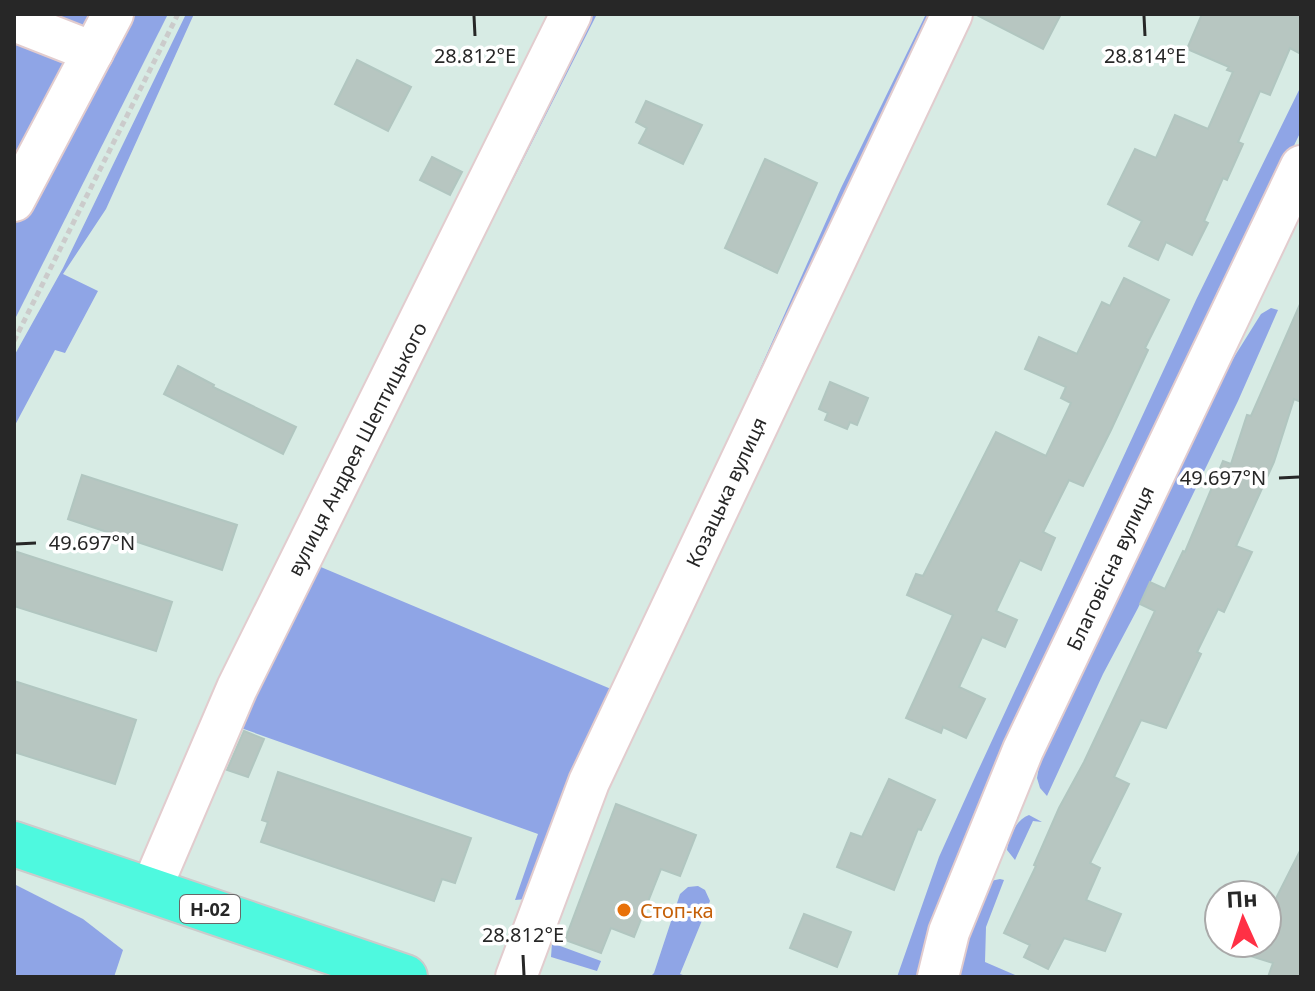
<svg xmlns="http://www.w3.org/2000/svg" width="1315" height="991" font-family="'Noto Sans',sans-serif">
	<rect width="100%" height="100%" fill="#d7ebe4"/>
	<!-- green -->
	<g fill="#8fa5e6">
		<path d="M14,14h154l-154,307z"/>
		<path d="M186,14h8l-88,195 -43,65 35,17 -33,62 -10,-3 -41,77v-71l49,-88z"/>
		<path d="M584,14h13l-85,168 -129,241 -67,142 295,124 72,-148 158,-353 85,-174h12l-412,885 -11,1 23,-66 -297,-106 -4,-20z"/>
		<path d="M1301,86v45l-75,155 -7,2 -7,16 2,9 -293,664h-24l42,-120 37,-82 220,-475z"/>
		<path d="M1271,308l7,2 -40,91 -100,207 -35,66 -56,122 -7,-8 -3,-10 3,-17 18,-34 38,-96 135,-269 30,-48z"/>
		<path d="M1029,815l13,7 -9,-1 -18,39 -8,-10c2,-14 9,-30 22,-35z"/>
		<path d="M1000,879l4,1 -18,47 -1,35 35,15h-64l30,-95z"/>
		<path d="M14,884l69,35 40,31 -9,27h-100z"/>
		<path d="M698,886l7,4 5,11 -30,73 9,3h-39l4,-4 26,-79 8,-7z"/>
		<path d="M552,943l49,18 -4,10 -46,-14z"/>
	</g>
	<!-- building -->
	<g fill="#b7c6c1" stroke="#b1c6c0" stroke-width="2">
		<path d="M975,14h86l-18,35z"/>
		<path d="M1202,14h99v40l-11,-6 -20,47 -10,-4 -22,51 5,2 -16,36 -4,-2 -19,43 4,2 -16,32 -26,-13 -8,18 -29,-14 13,-25 -34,-17 27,-55 21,9 19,-43 33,14 25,-57 -6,-2 2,-3 -42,-18z"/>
		<path d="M357,60l54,27 -23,44 -53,-27z"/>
		<path d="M646,101l56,24 -19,39 -44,-21 8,-15 -11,-6z"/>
		<path d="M432,157l30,15 -12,23 -30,-15z"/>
		<path d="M765,159l52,24 -40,90 -52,-25z"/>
		<path d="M1124,278l45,22 -24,48 3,2 -37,80 -28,56 -14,-6 -26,52 12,6 -14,32 -21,-10 -24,51 21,9 -12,27 -23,-10 -23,50 26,12 -19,39 -23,-11 -2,6 -35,-15 47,-103 -46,-20 9,-21 7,2 73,-144 50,24 25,-53 -10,-5 5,-11 -41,-18 14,-32 38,17 25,-52 8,4z"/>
		<path d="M1301,302v100l-7,-3 -20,63 -38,84 16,6 -28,60 -6,-3 -21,43 4,2 -35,74 -25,-8 -27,57 15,7 -39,79 10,5 -14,32 35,14 -16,37 -41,-13 -16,31 -24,-12 6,-12 -26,-12 32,-67 -2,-1 25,-57 25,-46 71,-151 -15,-7 10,-22 15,7 18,-38 2,1 38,-91 8,3 16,-49 4,1z"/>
		<path d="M178,366l36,19 -1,2 83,40 -13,27 -119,-60z"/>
		<path d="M830,382l38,16 -11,27 -7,-3 -3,7 -22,-9 3,-7 -9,-4z"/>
		<path d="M82,475l155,50 -15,45 -154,-51z"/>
		<path d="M14,551l158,51 -16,49 -142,-45z"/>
		<path d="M14,681l122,39 -21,64 -101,-32z"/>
		<path d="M244,731l20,8 -16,38 -21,-7z"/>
		<path d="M278,772l193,66 -16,45 -13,-4 -8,22 -173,-59 7,-20 -6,-2z"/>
		<path d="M889,779l46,21 -14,30 -3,-1 -24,61 -57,-23 14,-34 11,4z"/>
		<path d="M616,804l80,31 -16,41 -19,-7 -27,68 -23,-9 -10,25 -36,-13z"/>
		<path d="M1301,849v128h-33l5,-14 -26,-8 6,-12h14v-27z"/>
		<path d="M804,914l47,18 -14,35 -47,-19z"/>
	</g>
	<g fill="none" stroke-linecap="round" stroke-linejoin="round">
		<defs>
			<g id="minor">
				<path d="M14,21l79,31"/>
				<path d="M14,201l99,-187"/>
				<path d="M151,889l86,-201 334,-674"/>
				<path d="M516,977l73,-195 363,-768"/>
				<path d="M938,977l11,-45 74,-182 278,-584"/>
			</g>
			<path id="major" d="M14,844l391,133"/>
		</defs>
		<!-- minor casing -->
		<use href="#minor" stroke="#e2ccce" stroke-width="44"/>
		<!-- major casing -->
		<use href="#major" stroke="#cbcbcb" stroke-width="48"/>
		<!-- path -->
		<path stroke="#cbcbcb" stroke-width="5" stroke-dasharray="6 4" stroke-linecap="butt" d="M14,341l164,-327"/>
		<!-- minor -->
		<use href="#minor" stroke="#fff" stroke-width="40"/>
		<!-- major -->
		<use href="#major" stroke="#4ef9df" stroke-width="44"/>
	</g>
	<!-- ticks -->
	<path fill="none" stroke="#272727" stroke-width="3" d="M474,16l1,20M1144,16l1,20M1279,478l20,-1M16,544l20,-1M523,955l1,20"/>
	<!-- markers -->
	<circle fill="#e8710a" stroke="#fff" stroke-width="3" cx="624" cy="910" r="8"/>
	<g text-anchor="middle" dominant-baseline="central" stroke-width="7" stroke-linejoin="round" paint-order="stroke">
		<!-- shield labels -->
		<rect fill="#fff" stroke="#686868" stroke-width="2" x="180" y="895" width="60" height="28" rx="6"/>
		<g font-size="18" font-weight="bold" fill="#272727">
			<text x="210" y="909">Н-02</text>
		</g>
		<!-- street labels -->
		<g font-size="20" fill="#272727" stroke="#fff">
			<text transform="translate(357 449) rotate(-63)">вулиця Андрея Шептицького</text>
			<text transform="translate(726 492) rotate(-65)">Козацька вулиця</text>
			<text transform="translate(1110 568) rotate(-65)">Благовісна вулиця</text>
		</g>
		<!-- food labels -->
		<g font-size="20" fill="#c56008" stroke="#fff" text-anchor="start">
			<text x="640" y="910">Стоп-ка</text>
		</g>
	</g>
	<g font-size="20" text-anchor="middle" fill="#272727" stroke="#fff" stroke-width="7" stroke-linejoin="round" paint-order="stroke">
		<text x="475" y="63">28.812°E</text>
		<text x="1145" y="63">28.814°E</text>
		<text x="1223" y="485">49.697°N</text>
		<text x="92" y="550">49.697°N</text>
		<text x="523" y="942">28.812°E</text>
	</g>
	<!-- border -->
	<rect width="1315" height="991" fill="none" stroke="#272727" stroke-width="32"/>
	<!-- north arrow -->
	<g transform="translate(1243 919) rotate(357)"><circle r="38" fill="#ffffff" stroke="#a9a9a9" stroke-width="2"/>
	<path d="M0-6L14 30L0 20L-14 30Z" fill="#ff3045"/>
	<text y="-12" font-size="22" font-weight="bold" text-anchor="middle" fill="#272727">Пн</text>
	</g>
</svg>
